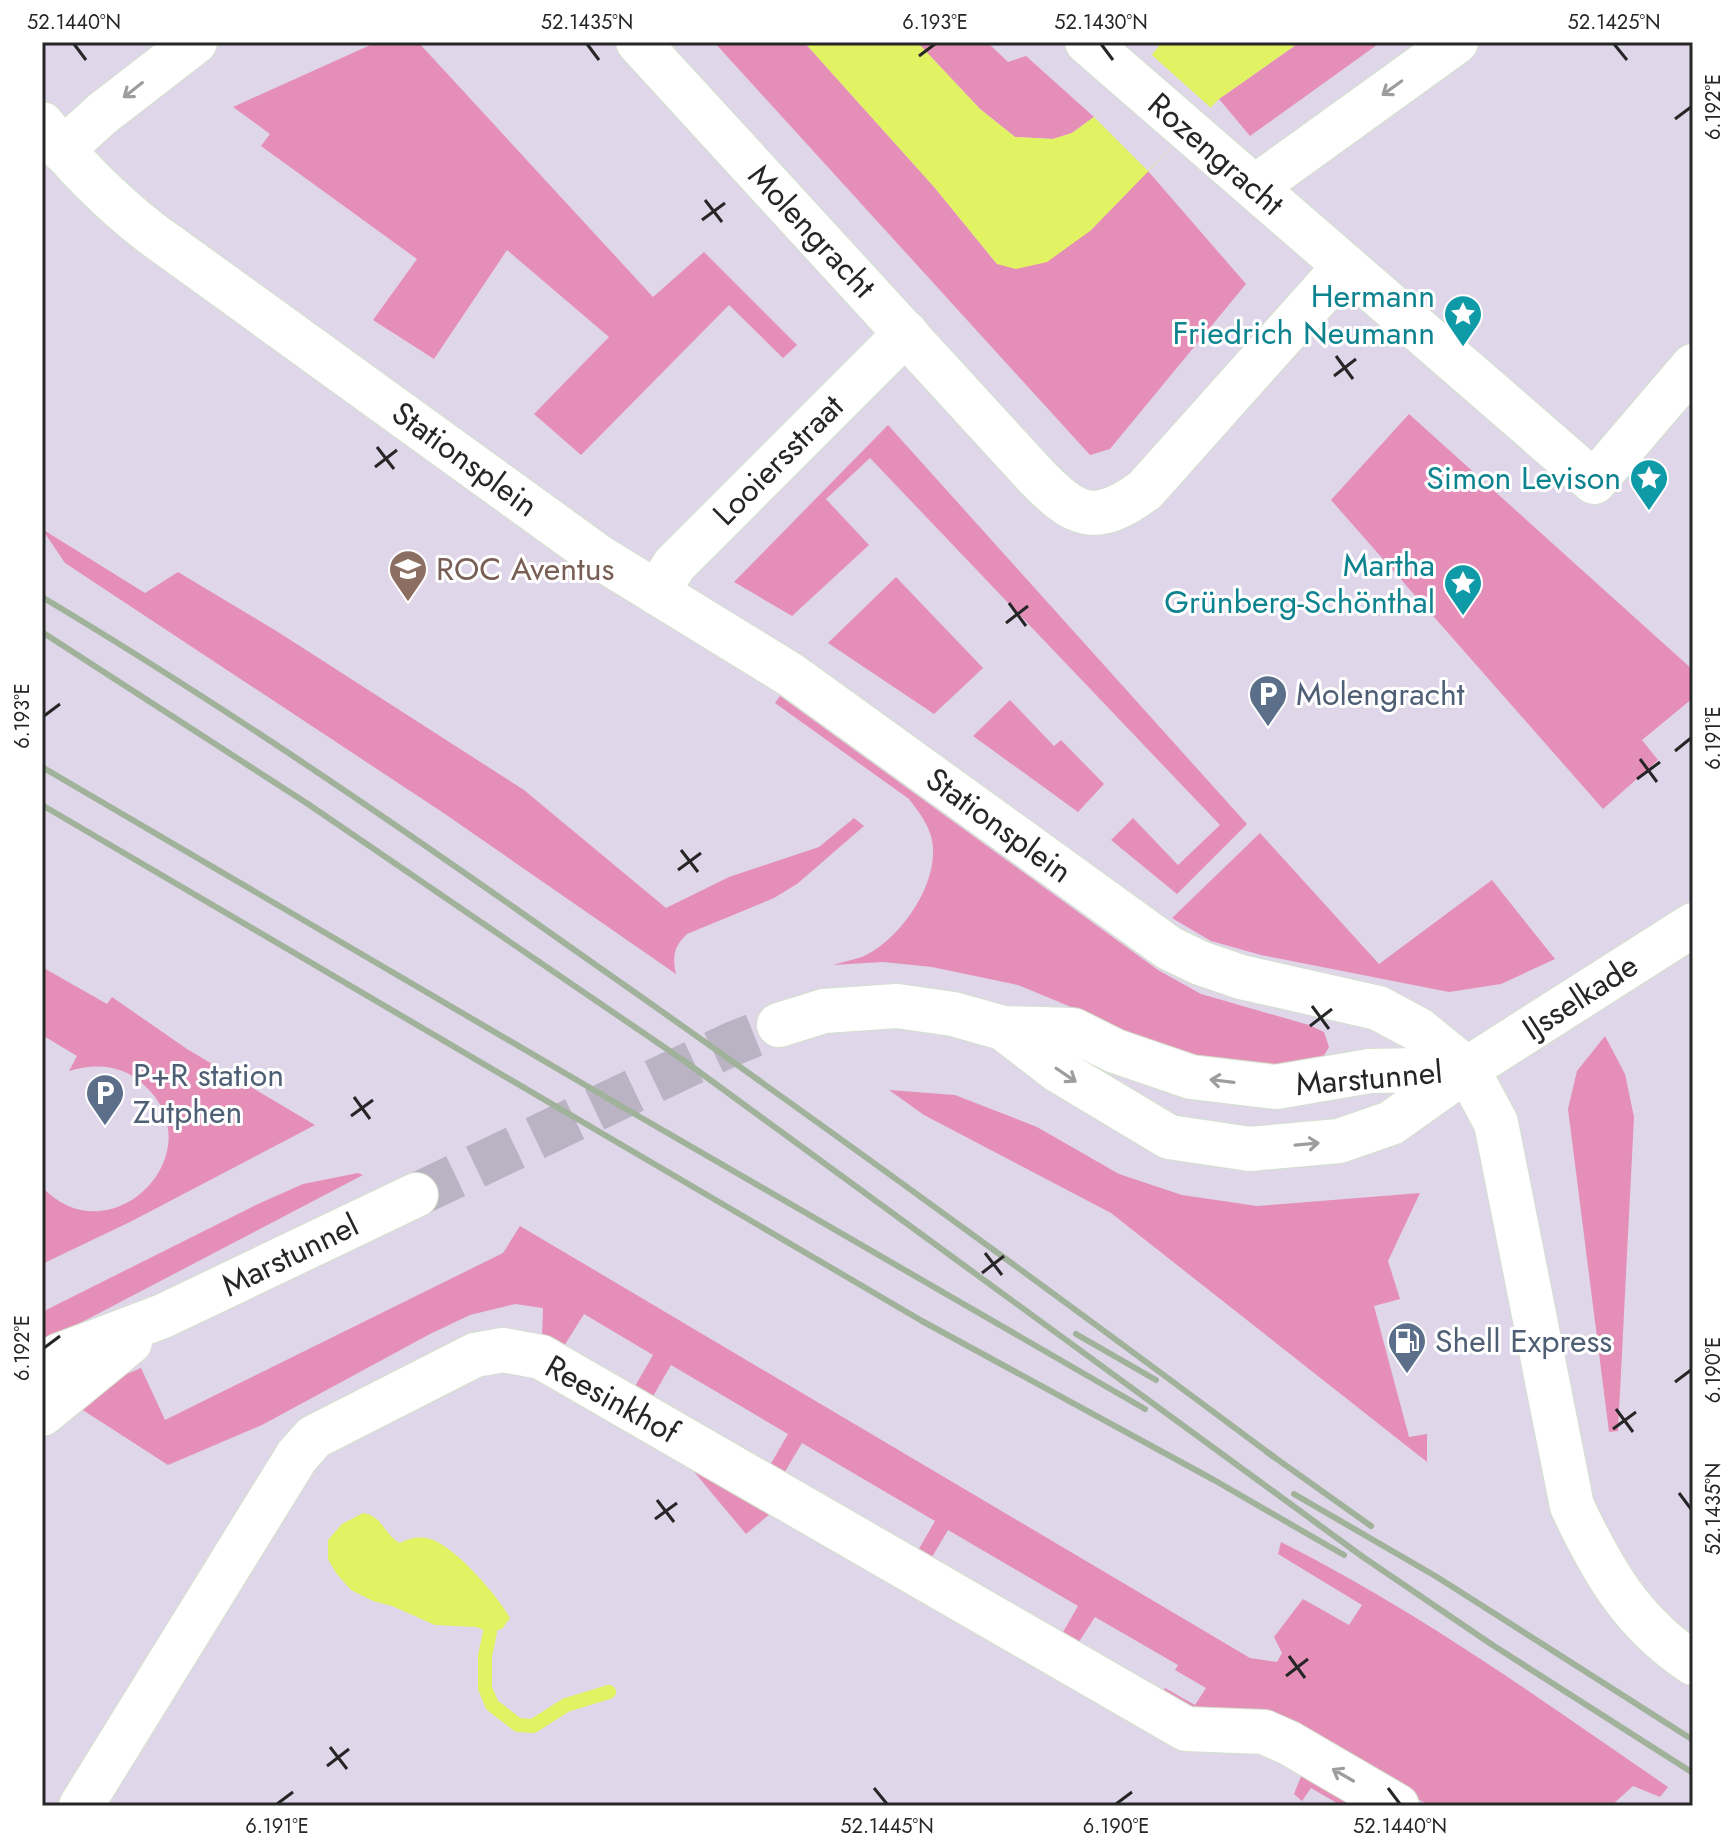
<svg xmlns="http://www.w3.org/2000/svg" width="1735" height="1848" font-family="Jost,sans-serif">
	<rect width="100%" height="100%" fill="#dfd6ea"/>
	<!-- green -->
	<g fill="#e58fb8">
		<path d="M377,42h41l235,255 51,-45 93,93 -14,13 -54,-53 -148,150 -47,-41 75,-77 -102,-87 -73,109 -61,-39 44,-61 -156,-113 9,-12 -37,-27z"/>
		<path d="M714,42h90l131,146 62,76 93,-33 58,-60 98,113 -136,165 -20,6z"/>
		<path d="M917,42h70l21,20 18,-6 68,61 -22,16 -19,6 -38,-2 -35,-28z"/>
		<path d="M1300,42h81l-131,94 -31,-37z"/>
		<path d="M1409,414l284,256v28l-51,42 16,20 -55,49 -272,-309z"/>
		<path d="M888,425l359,399 -70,70 -66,-54 22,-22 45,47 42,-40 -350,-367 -44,41 43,46 -77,71 -58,-34z"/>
		<path d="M42,529l103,64 33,-21 100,60 246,158 142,118 63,-31 90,-30 35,-29 10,8 -67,58 -23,14 -87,36c-13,12 -15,23 -11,40l-231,-160 -380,-251z"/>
		<path d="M896,577l87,91 -49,46 -106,-71z"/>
		<path d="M780,696l378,274 43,24 108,31 15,7 5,15 -6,10 -16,10 -113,-6 -58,-18 -60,-34 -58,-24 -86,-18 -49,-5 -50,3c9,-3 20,-5 29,-8 39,-17 81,-78 69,-121 -4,-14 -13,-25 -22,-37l-134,-96z"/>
		<path d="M1010,700l44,46 7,-6 43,44 -26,28 -105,-76z"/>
		<path d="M1260,833l119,131 113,-84 63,79 -54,25 -52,8 -188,-37 -50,-14 -39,-23z"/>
		<path d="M42,967l65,37 5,-7 75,52 128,76 -185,97 -88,42v-77c69,73 175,-35 102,-102 -21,-20 -48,-22 -75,-14l8,-15 -35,-21z"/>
		<path d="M1605,1036l20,38 9,43 -16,314 -9,1 -41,-323 9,-38z"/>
		<path d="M889,1090l66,5 82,32 82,47 63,21 75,11 163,-13 -32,68 12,38 -26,7 35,131 18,-3v28l-316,-249 -187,-98z"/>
		<path d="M358,1173l5,2 -321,168v-31l216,-108 45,-20z"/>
		<path d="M520,1226l730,432 27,4 5,-9 -8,-16 29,-38 46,26 13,-20 -84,-51 3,-12c136,68 262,159 387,245l-8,10 -27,-11 -22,20h-181l-163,-94 -14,-3 -68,-1 -26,-10 6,-10 30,17 11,-17 -31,-18 3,-5 -83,-48 -20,31 -16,-9 19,-33 -130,-76 -19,32 -13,-8 19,-33 -133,-78 -19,32 -14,-8 19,-33 -117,-69 -19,33 -18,-10 19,-33 -69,-41 -20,32 -22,-10 1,-28 -28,-4 -45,11 -40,19 -168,91 -94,40 -93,-60 33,-23 33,-14 24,52 338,-167z"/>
		<path d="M685,1461l86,52 -25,21z"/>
		<path d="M1302,1774l65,32h-25l-31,-18 -9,13 -8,-7z"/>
	</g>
	<!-- water -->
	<g fill="#e1f362">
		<path d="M804,42h113l63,67 35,28 38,2 19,-6 22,-16 38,-37 30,-38h138l-81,57 -129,132 -43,31 -31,7 -19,-5 -62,-76z"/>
		<path d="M363,1513c20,3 21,22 37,30 9,-5 20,-7 30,-4 25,7 68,57 80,79l-8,11 -12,3 -14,-5 -41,-2 -43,-19 -19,-5 -22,-11 -15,-17 -8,-14v-19l14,-16z"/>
	</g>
	<!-- pier -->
	<path fill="#dfd6ea" d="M1152,55l59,53 -63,63 -54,-54z"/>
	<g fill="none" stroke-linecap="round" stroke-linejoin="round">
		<!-- stream -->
		<path stroke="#e1f362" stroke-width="14" d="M490,1632l-5,24v32l7,17 26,20 15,1 33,-21 43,-13"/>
		<!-- tertiary-tunnel -->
		<path stroke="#bab3c3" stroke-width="44" stroke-dasharray="44 22" stroke-linecap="butt" d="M416,1195l316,-151 47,-19"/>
		<defs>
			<g id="minor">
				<path d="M638,42l397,433c40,42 60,52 110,15l200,-224"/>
				<path d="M1087,42l507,440 99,-116"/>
				<path d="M62,150l41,-37 92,-71"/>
				<path d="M1255,187l201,-145"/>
				<path d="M657,593l17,-28 232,-232"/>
				<path d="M81,1806l216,-350 17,-19 161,-82 28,-5 38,7 645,372 78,3 25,11 108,63"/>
			</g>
			<g id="tertiary">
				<path d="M42,124c32,41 68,77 109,109l448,324 192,118 378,273 31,15 41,14 137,31 41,22 48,39 29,54 76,383c30,64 60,117 121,157"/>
				<path d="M779,1025l45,-14 73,-5 56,8 50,14 70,2 42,21 76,26 85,10 94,-16 97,-2"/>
				<path d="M1003,1028l56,43 110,66 81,12 89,-8 52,-18 76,-54 226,-144"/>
				<path d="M42,1365l18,-10 103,-39 253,-121"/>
				<path d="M42,1414l88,-72"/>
			</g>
		</defs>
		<!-- minor casing -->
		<use href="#minor" stroke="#d3e1cc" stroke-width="46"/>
		<!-- tertiary casing -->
		<use href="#tertiary" stroke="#d3e1cc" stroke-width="46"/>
		<!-- minor -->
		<use href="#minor" stroke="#fff" stroke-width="44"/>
		<!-- tertiary -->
		<use href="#tertiary" stroke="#fff" stroke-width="44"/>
		<!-- rail -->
		<g stroke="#a1b29a" stroke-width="6">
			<path d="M42,597c186,111 364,234 541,359 233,163 463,331 691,501"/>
			<path d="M42,632l266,172 375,256 680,497 128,87 202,129"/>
			<path d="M42,767l579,339 524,303"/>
			<path d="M42,805l880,516 292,159 130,75"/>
			<path d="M1076,1334l80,46"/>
			<path d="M1267,1452l104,74"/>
			<path d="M1294,1494l143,83 256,163"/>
		</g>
	</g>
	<!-- one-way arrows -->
	<defs><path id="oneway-shaft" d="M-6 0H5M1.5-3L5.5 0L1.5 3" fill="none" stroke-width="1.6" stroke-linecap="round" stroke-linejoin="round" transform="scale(2)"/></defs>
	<g stroke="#9d9d9d">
		<use href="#oneway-shaft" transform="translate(1392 88) rotate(144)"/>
		<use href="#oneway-shaft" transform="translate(133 90) rotate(142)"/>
		<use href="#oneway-shaft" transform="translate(1066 1075) rotate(34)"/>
		<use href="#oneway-shaft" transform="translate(1222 1081) rotate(-173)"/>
		<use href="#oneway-shaft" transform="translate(1307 1144) rotate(-5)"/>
		<use href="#oneway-shaft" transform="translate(1343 1775) rotate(-150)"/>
	</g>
	<!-- ticks -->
	<path fill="none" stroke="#262626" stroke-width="3" d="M74,44l12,16M587,44l12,16M1101,44l12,16M1614,44l13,16M919,56l16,-12M1675,119l16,-12M705,200l17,22M702,220l23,-17M1336,356l17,23M1334,376l22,-17M377,447l17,22M375,467l22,-17M1009,603l17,23M1006,623l22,-17M44,716l16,-12M1675,751l16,-13M1640,759l17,23M1637,779l23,-17M681,850l17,22M678,870l23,-17M1312,1006l17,23M1310,1026l22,-17M354,1097l16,22M351,1116l22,-16M985,1253l17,22M982,1273l22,-17M44,1348l16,-12M1675,1382l16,-12M1616,1409l17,23M1613,1429l23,-17M1679,1493l12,16M657,1500l17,22M655,1519l22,-16M1289,1656l16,22M1286,1676l22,-17M330,1747l17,22M327,1766l22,-17M874,1788l13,16M1388,1788l12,16M277,1804l16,-12M1116,1804l16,-12"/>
	<!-- icons -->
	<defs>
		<symbol id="sight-pin" viewBox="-11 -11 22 30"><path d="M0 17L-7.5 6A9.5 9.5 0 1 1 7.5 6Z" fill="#0f9aa8" stroke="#fff"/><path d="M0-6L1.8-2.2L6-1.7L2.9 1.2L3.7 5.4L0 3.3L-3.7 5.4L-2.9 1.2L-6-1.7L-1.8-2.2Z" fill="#fff"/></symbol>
		<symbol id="university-pin" viewBox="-11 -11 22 30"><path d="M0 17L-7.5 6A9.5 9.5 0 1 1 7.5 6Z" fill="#8d6e63" stroke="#fff"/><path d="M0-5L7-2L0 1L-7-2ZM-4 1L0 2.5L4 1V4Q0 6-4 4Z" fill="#fff"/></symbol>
		<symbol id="parking-pin" viewBox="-11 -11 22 30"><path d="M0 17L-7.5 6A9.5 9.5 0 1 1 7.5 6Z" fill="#5c6f8a" stroke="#fff"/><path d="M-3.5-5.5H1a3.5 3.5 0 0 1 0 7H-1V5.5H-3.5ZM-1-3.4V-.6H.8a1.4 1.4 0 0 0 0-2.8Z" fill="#fff"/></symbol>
		<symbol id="fuel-pin" viewBox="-11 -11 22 30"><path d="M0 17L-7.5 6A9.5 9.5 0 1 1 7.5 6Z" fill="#5c6f8a" stroke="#fff"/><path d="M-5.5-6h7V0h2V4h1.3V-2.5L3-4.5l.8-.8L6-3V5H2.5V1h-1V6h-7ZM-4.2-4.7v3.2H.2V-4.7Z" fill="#fff"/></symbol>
	</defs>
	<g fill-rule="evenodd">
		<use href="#sight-pin" x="1441" y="292" width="44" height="60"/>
		<use href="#sight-pin" x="1627" y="456" width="44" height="60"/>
		<use href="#university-pin" x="386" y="547" width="44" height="60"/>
		<use href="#sight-pin" x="1441" y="561" width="44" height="60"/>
		<use href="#parking-pin" x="1246" y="672" width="44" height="60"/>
		<use href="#parking-pin" x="83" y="1071" width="44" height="60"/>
		<use href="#fuel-pin" x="1385" y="1319" width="44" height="60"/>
	</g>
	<g text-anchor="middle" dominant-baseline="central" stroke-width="6" stroke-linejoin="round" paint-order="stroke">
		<!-- street labels -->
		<g font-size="32" fill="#262626" stroke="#fff">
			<text transform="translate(1216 154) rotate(41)">Rozengracht</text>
			<text transform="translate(812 231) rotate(47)">Molengracht</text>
			<text transform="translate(465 459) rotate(36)">Stationsplein</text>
			<text transform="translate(778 460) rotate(-45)">Looiersstraat</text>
			<text transform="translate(999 825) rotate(36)">Stationsplein</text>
			<text transform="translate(1580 997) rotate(-33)">IJsselkade</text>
			<text transform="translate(1369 1078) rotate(-5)">Marstunnel</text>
			<text transform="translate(290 1255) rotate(-26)">Marstunnel</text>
			<text transform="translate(612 1399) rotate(29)">Reesinkhof</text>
		</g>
		<!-- culture labels -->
		<g font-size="32" fill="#0d838f" stroke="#fff" text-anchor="end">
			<text x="1435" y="296">Hermann<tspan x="1435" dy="37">Friedrich Neumann</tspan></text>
			<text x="1621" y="478">Simon Levison</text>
			<text x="1435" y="565">Martha<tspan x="1435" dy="37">Grünberg-Schönthal</tspan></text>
		</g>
		<!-- education labels -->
		<g font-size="32" fill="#785e54" stroke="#fff" text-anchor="start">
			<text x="436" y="569">ROC Aventus</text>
		</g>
		<!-- service labels -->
		<g font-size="32" fill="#4e5e75" stroke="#fff" text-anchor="start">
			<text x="1296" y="694">Molengracht</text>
			<text x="133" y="1075">P+R station<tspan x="133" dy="37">Zutphen</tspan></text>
			<text x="1435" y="1341">Shell Express</text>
		</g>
	</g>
	<!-- border -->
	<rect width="1735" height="1848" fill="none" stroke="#ffffff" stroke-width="88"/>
	<rect x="44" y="44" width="1647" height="1760" fill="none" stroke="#262626" stroke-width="3"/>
	<g font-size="20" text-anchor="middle" fill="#262626">
		<text x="74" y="29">52.1440°N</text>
		<text x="587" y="29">52.1435°N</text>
		<text x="935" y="29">6.193°E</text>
		<text x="1101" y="29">52.1430°N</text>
		<text x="1614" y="29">52.1425°N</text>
		<text transform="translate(1713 107) rotate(-90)" y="7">6.192°E</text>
		<text transform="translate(22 716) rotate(-90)" y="7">6.193°E</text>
		<text transform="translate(1713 738) rotate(-90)" y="7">6.191°E</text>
		<text transform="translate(22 1348) rotate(-90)" y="7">6.192°E</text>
		<text transform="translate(1713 1370) rotate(-90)" y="7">6.190°E</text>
		<text transform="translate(1713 1509) rotate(-90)" y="7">52.1435°N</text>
		<text x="277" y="1833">6.191°E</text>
		<text x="887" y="1833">52.1445°N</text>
		<text x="1116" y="1833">6.190°E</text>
		<text x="1400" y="1833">52.1440°N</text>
	</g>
</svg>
